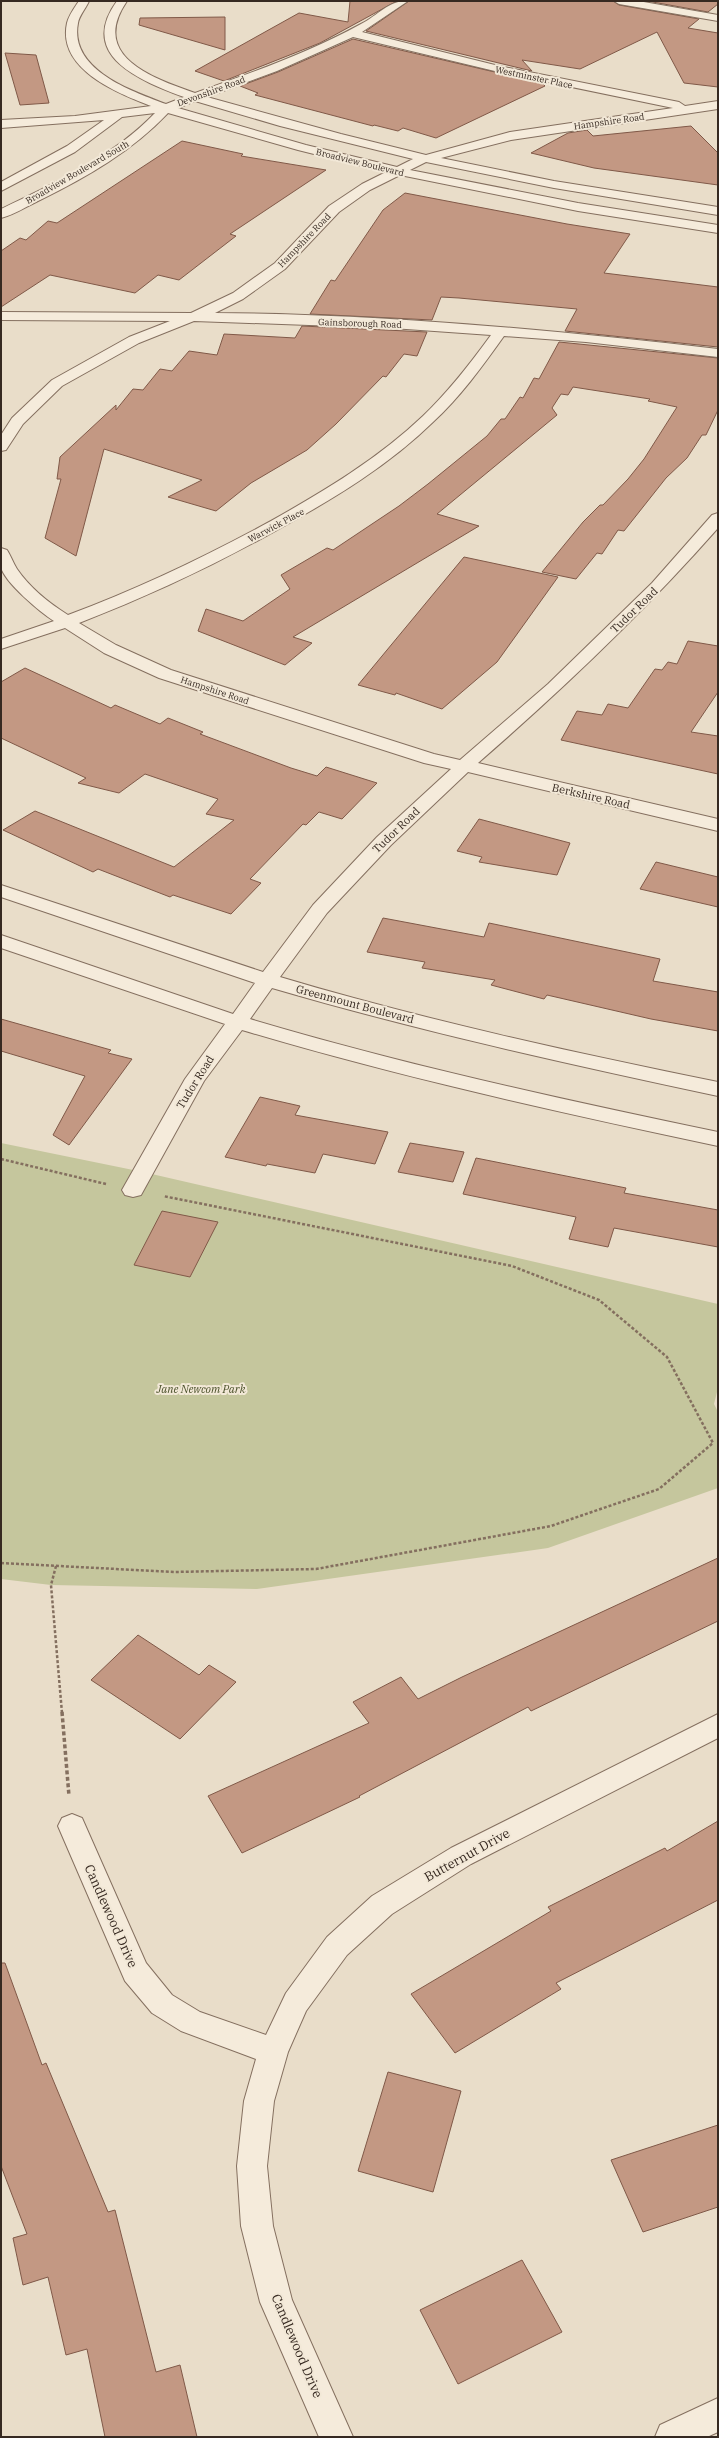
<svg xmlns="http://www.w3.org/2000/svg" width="719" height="2438" font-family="'IBM Plex Serif',serif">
	<rect width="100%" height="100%" fill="#e9ddc9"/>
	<!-- green -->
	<path fill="#c5c69d" d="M1,1143l142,29 575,132v84l-4,16 4,8v76l-170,60 -291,41 -206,-4 -50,-6z"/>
	<!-- building -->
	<g fill="#c39883" stroke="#805948">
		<path d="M350,1h47l-77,42 -96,38 -29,-10 104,-58 49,9z"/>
		<path d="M409,1h204l6,4 80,14 -11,9 30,5v54l-34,-4 -27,-51 -77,37 -58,-9 10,11 -166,-40z"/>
		<path d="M647,1h71v3l-10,8z"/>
		<path d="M225,17v33l-86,-25 1,-7z"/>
		<path d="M353,39l189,44 3,3 -109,52 -33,-10 -5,3 -24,-6 -1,1 -118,-31 3,-2 -18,-7 38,-14z"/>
		<path d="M5,53l31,2 13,48 -29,2z"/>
		<path d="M691,126l27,27v32l-124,-17 -63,-15 37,-20 19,-3 6,6z"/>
		<path d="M182,141l61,13 -2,2 85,14 -96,64 6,2 -57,44 -21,-5 -23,18 -85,-18 -49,32v-56l19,-13 6,2 22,-19 9,2z"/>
		<path d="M405,193l162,31 63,10 -26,39 114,14v60l-153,-16 12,-22 -118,-11 -18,-1 -9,23 -122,-6 21,-34 4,1 48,-71z"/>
		<path d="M302,326l125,6 -10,24 -13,-2 -18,23 -3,-1 -47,48 -29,26 -56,33 -35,28 -48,-14 34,-17 -98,-31 -28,107 -31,-18 16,-59h-4l3,-22 56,-52v5l17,-21 10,1 17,-21 12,2 17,-20 28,4 7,-21 71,4z"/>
		<path d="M559,342l159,16v52l-12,25h-4l-15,23 -21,20 -42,53 -6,-1 -16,24 -5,-1 -21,26 -34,-7 41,-50 17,-17h3l25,-26 16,-20 33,-52 -29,-6 2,-2 -77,-12 -5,8 -7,-1 -9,14 5,7 -120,99 42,12 -186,111 19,6 -27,22 -87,-34 8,-22 37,12 47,-32 -9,-14 46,-27 6,2 66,-44 29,-22 59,-48 14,-17h4l15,-22 3,1 11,-20 5,1z"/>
		<path d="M464,557l94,20 -61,85 -55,47 -46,-16 -1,2 -37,-10z"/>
		<path d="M688,641l30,5v46l-27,40 27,4v38l-157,-34 16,-29 25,4 6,-11 20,4 27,-39 7,1 6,-8 9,2z"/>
		<path d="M25,668l86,40 4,-3 45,19 8,-6 35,14 -3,2 91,34 26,8 9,-9 51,16 -35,36 -23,-7 -13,13 -3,-1 -53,55 11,4 -30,31 -58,-19 -3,2 -72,-28 -5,3 -90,-42 32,-19 139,56 60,-47 -28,-6 12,-15 -73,-25 -26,19 -41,-10 8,-5 -85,-40v-56z"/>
		<path d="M479,819l91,24 -13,32 -78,-13 3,-5 -25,-6z"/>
		<path d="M656,862l62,15v30l-78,-18z"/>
		<path d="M383,918l101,19 5,-14 171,36 -7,22 65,11v39l-67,-12 -104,-24 -3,4 -53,-14 4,-5 -73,-12 3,-6 -58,-10z"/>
		<path d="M1,1019l110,31 -3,3 24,6 -63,86 -16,-10 32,-59 -84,-25z"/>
		<path d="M260,1097l40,9 -5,9 93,17 -13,32 -52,-10 -8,19 -48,-9 -1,2 -41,-9z"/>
		<path d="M410,1143l54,9 -11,30 -55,-10z"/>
		<path d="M476,1158l150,30 -2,5 94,17v37l-104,-19 -6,19 -39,-8 7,-22 -113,-23z"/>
		<path d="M162,1211l56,11 -28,55 -56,-12z"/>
		<path d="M718,1558v63l-187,90 -3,-4 -169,89 1,1 -118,56 -34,-57 161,-73 -16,-21 48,-25 17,22 44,-22z"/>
		<path d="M138,1635l61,40 10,-10 27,17 -56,57 -89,-59z"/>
		<path d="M718,1821v79l-162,83 5,6 -106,64 -44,-59 140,-83 -3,-4 117,-59 2,3z"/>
		<path d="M1,1963h4l37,102 4,-2 62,149 7,-2 41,162 24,-7 17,72h-92l-18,-88 -21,6 -18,-78 -25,8 -10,-47 14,-4 -26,-68z"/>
		<path d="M388,2072l73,19 -28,101 -75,-21z"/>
		<path d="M718,2125v82l-75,25 -32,-72z"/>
		<path d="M522,2260l40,72 -104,52 -38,-74z"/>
	</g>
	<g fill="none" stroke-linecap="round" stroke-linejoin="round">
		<defs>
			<g id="minor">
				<path d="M79,1h10c-3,7 -10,15 -11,22 -9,47 54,68 88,81l18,-7c-43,-16 -107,-41 -67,-96h10c-38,55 25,77 68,92 56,-20 113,-40 166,-69 18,-9 26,-23 47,-23l-46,31 137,34 180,36 6,4 33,-5v8l-207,31 -70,18 113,23 164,26v8l-164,-27 -128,-26 -16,8 168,33 140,22v8l-140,-22 -178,-36 -30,15 -31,22 -54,57 -42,30 -28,14c168,1 336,17 503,36v8l-132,-15 -82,-6c-22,31 -44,61 -71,86 -44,43 -98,76 -151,105 -65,37 -133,69 -203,96l37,22 55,25 263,84 26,6 88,-76 104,-101 60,-68 6,-2v15c-75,85 -155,161 -240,235l240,56v12l-250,-59 -77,73 -64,68 -47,64c144,43 291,75 438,105v14c-150,-32 -299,-65 -446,-108l-22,31c154,46 311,80 468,113v14c-160,-34 -319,-69 -476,-116l-38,51 -63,114 -8,2 -8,-2 -3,-5 63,-111 40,-55 -224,-76v-13l232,79 22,-31 -254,-86v-12l262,87 50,-67 64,-68 74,-68 -27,-6 -265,-85 -55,-25 -39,-25 -64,21v-10l53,-18c-13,-8 -50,-39 -53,-54 -1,-6 0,-13 0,-19l6,2c4,6 6,13 10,19 13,19 32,34 51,46 70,-26 137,-58 203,-94 53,-30 107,-62 152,-105 25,-24 47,-52 68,-81l-99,-7 -198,-7 -55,22 -77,43 -39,38 -17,26 -5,1v-16l11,-17 40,-38 77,-43 41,-16 -169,-1v-8l190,1 42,-20 42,-30 54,-57 33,-22 24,-12 -88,-22 -130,-37c-36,38 -81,64 -128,87 -13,6 -26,15 -39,18v-9c54,-26 112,-52 154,-96l-33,4 -47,35 -74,39v-9l66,-36 37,-26 -103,8v-8l74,-4 76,-10c-34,-13 -94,-37 -84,-83 2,-8 8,-16 12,-22zM353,37l146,35 174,36 -163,24 -84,23 -85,-21 -134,-37 70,-26zM195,101l85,25 133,33 -16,8 -91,-22 -128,-37z"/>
				<path d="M614,1h24l80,14v6l-99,-17z"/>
				<path d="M718,1714v24l-247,126 -79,50 -45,41 -41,56 -18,41 -14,49 -7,65 6,60 19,74 61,137h-34l-59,-135 -19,-76 -4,-60 7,-65 12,-42 -75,-28 -29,-18 -27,-32 -67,-155 4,-8 10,-4 10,4 64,145 26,32 28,17 66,23 20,-42 41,-56 45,-41 79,-48z"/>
				<path d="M718,2398v34l-11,5h-52l5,-12z"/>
			</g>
		</defs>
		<!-- minor casing -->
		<use href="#minor" stroke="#846f5f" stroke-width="2"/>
		<!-- path-far1 -->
		<g stroke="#846f5f" stroke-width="2.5" stroke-dasharray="3 2" stroke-linecap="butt">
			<path d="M1,1159l105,25"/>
			<path d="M1,1563l173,9 142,-3 235,-43 108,-37 54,-46 -46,-86 -68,-57 -87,-34 -349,-70"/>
			<path d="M56,1566l-5,19 11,128"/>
		</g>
		<!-- path -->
		<path stroke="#846f5f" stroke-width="3.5" stroke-dasharray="4 2.5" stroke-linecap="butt" d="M62,1712l7,84"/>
		<!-- minor -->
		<use href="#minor" fill="#f5ebdb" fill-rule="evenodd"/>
	</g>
	<g text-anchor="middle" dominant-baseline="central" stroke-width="4" stroke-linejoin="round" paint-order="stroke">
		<!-- far-street labels -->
		<g font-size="9" fill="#362921" stroke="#f2e8d7">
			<text transform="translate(534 77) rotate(12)">Westminster Place</text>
			<text transform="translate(211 91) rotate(-20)">Devonshire Road</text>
			<text transform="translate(609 121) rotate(-8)">Hampshire Road</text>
			<text transform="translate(360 162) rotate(14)">Broadview Boulevard</text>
			<text transform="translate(77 172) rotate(-30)">Broadview Boulevard South</text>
			<text transform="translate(304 240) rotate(-46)">Hampshire Road</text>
			<text transform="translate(360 323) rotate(2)">Gainsborough Road</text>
			<text transform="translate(276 525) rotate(-28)">Warwick Place</text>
			<text transform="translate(215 690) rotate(18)">Hampshire Road</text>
		</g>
		<!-- street labels -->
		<g font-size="11" fill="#362921" stroke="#f2e8d7">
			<text transform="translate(634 610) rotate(-44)">Tudor Road</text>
			<text transform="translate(591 796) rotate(13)">Berkshire Road</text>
			<text transform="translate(396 830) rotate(-44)">Tudor Road</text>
			<text transform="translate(355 1004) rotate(15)">Greenmount Boulevard</text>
			<text transform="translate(195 1082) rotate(-58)">Tudor Road</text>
		</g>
		<!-- park labels -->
		<g font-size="11" font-style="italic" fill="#4a502a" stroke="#f2e8d7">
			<text x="201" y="1389">Jane Newcom Park</text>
		</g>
		<!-- near-street labels -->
		<g font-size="13" fill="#362921" stroke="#f2e8d7">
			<text transform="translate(467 1855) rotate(-29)">Butternut Drive</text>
			<text transform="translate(111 1916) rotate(66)">Candlewood Drive</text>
			<text transform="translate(297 2346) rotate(67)">Candlewood Drive</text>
		</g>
	</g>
	<!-- border -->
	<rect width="719" height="2438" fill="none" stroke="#362921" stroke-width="4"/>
</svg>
